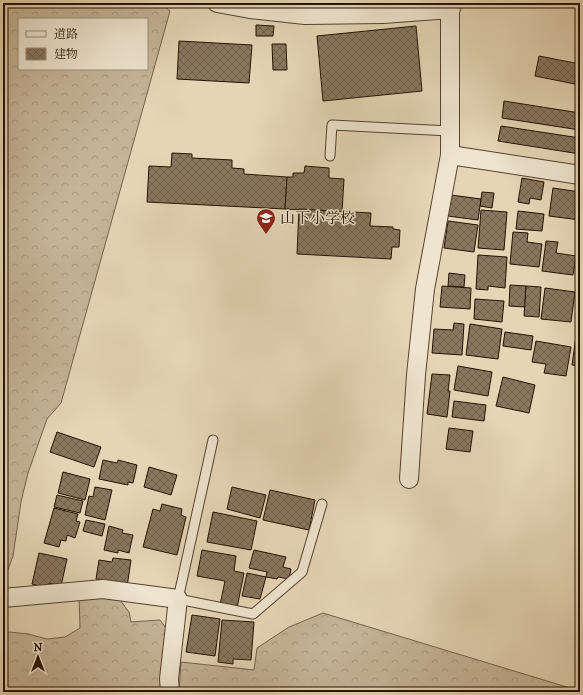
<svg xmlns="http://www.w3.org/2000/svg" width="583" height="695" font-family="'IM FELL DW Pica','Noto Serif JP',serif">
	<defs>
		<pattern id="forest-crowns" width="20" height="18" patternUnits="userSpaceOnUse"><rect width="20" height="18" fill="#c5b497"/><path d="M2 6a3 3 0 1 1 6 0M12 15a3 3 0 1 1 6 0" fill="none" stroke="#a99a80"/></pattern>
		<pattern id="building-cross-hatch" width="8" height="8" patternUnits="userSpaceOnUse"><rect width="8" height="8" fill="#89775f"/><path d="M0 0l8 8M0 8l8-8" fill="none" stroke="#70604c"/></pattern>
	</defs>
	<rect width="100%" height="100%" fill="#e5d5b5"/>
	<filter id="stains"><feTurbulence type="fractalNoise" baseFrequency=".005" numOctaves="4"/><feColorMatrix values="0 0 0 0 .2 0 0 0 0 .09 0 0 0 0 .02 0 0 0 .5 -.17"/></filter>
	<radialGradient id="worn" r=".72"><stop offset=".6" stop-color="#630" stop-opacity="0"/><stop offset="1" stop-color="#630" stop-opacity=".3"/></radialGradient>
	<!-- forest -->
	<g fill="url(#forest-crowns)" stroke="#76624c" fill-rule="evenodd">
		<path d="M3,3h157l10,8 -109,392 -14,16 -19,54 -7,29 -8,54 -10,27zM19,19h128v50h-128z"/>
		<path d="M79,595l41,5 9,12 2,10 29,-2 6,8 -2,64h-95l-1,-3 -30,3h-35v-59l7,-1 18,2 19,5 18,-2 15,-9z"/>
		<path d="M323,613l257,78v1h-401l2,-30 73,8 3,-22 32,-21z"/>
	</g>
	<!-- building -->
	<g fill="url(#building-cross-hatch)" stroke="#261102">
		<path d="M256,25l18,1 -1,10h-17z"/>
		<path d="M416,26l6,65 -99,10 -6,-65z"/>
		<path d="M179,41l73,4 -3,38 -72,-4z"/>
		<path d="M272,44h14l1,26h-14z"/>
		<path d="M539,56l41,8v21l-45,-9z"/>
		<path d="M504,101l76,12v17l-78,-12z"/>
		<path d="M501,126l79,12v16l-82,-13z"/>
		<path d="M172,153l20,1v4l40,2v8l12,1v5l43,3 -2,32 -138,-7 2,-36 22,1z"/>
		<path d="M305,166l24,2v10l15,1 -2,33 -57,-3 2,-32h6v-4h11z"/>
		<path d="M522,178l22,4 -3,18 -11,-2 -1,6 -11,-2z"/>
		<path d="M553,188l27,4v28l-31,-4z"/>
		<path d="M482,192l12,1 -2,15 -12,-2z"/>
		<path d="M451,195l30,4 -3,21 -30,-4z"/>
		<path d="M299,209l72,4 -1,13 23,1v2l7,1 -1,17h-7l-1,12 -94,-5z"/>
		<path d="M481,210l26,2 -3,38 -26,-2z"/>
		<path d="M518,211l26,3 -2,17 -26,-2z"/>
		<path d="M448,221l30,4 -4,27 -30,-4z"/>
		<path d="M513,232l15,1 -1,9 15,2 -3,23 -29,-3z"/>
		<path d="M546,241l12,1 -2,11 20,3 -3,19 -31,-4z"/>
		<path d="M478,255l29,2 -2,31 -17,-2v4l-12,-1z"/>
		<path d="M449,273l16,2 -1,12 -16,-1z"/>
		<path d="M510,285l16,1 -1,21 -16,-1z"/>
		<path d="M442,286l29,2 -1,21 -30,-2z"/>
		<path d="M526,286l15,1 -2,30 -15,-1z"/>
		<path d="M545,288l30,4 -4,30 -30,-3z"/>
		<path d="M475,299l29,2 -2,21 -28,-3z"/>
		<path d="M580,300v25h-3z"/>
		<path d="M454,323l10,1 -2,31 -30,-2 2,-24 19,1z"/>
		<path d="M470,324l32,5 -4,30 -32,-4z"/>
		<path d="M505,332l28,4 -2,14 -28,-4z"/>
		<path d="M576,336h4v30l-8,-1z"/>
		<path d="M536,341l35,6 -5,29 -22,-3 2,-9 -14,-2z"/>
		<path d="M458,366l34,6 -4,24 -34,-6z"/>
		<path d="M432,374l18,1 -2,16h2l-3,26 -20,-3z"/>
		<path d="M503,377l32,8 -6,28 -33,-7z"/>
		<path d="M454,401l32,4 -2,16 -32,-4z"/>
		<path d="M449,428l24,3 -3,21 -24,-3z"/>
		<path d="M57,432l44,15 -7,20 -44,-15z"/>
		<path d="M103,460l14,3 1,-3 19,5 -4,18 -5,-1v3l-29,-6z"/>
		<path d="M149,467l28,8 -6,20 -27,-8z"/>
		<path d="M63,472l27,7 -5,21 -27,-7z"/>
		<path d="M95,487l17,3 -7,30 -20,-5 4,-19 4,1z"/>
		<path d="M232,487l34,8 -6,23 -33,-9z"/>
		<path d="M270,490l45,10 -6,30 -46,-10z"/>
		<path d="M57,495l26,6 -3,12 -26,-6z"/>
		<path d="M162,504l20,5 -1,6 5,2 -9,38 -34,-8 10,-38 7,2z"/>
		<path d="M54,508l24,6 -2,7 4,1 -5,16 -8,-3 -1,6 -5,-1 -2,7 -15,-4z"/>
		<path d="M213,512l44,9 -6,29 -44,-8z"/>
		<path d="M86,520l19,4 -3,12 -19,-5z"/>
		<path d="M109,526l14,4 -1,3 11,2 -4,18 -11,-3v3l-14,-3z"/>
		<path d="M202,550l34,6 -2,15 10,2 -7,35 -17,-3 5,-24 -28,-5z"/>
		<path d="M254,550l32,7 -3,10 8,2 -2,10 -11,-2 -1,2 -11,-2 1,-5 -18,-4z"/>
		<path d="M39,553l28,6 -6,27 -12,-3 -1,5 -16,-4z"/>
		<path d="M113,558l18,2 -4,27 -19,-6 -12,-2 3,-19 13,2z"/>
		<path d="M247,573l19,4 -6,22 -18,-3z"/>
		<path d="M192,615l28,4 -5,37 -29,-4z"/>
		<path d="M222,620l32,2 -3,38 -18,-1v5l-15,-2z"/>
	</g>
	<g fill="none" stroke-linecap="round" stroke-linejoin="round">
		<defs>
			<g id="lane">
				<path d="M330,156l2,-31 118,6"/>
				<path d="M213,440l-35,159 75,15 49,-42 20,-68"/>
			</g>
			<g id="street">
				<path d="M217,3l33,6 55,6 78,-1 68,-5"/>
				<path d="M450,155l130,20"/>
				<path d="M409,479l7,-104 9,-86 25,-134v-152"/>
				<path d="M3,598l100,-9 75,10 -9,80 1,13"/>
			</g>
		</defs>
		<!-- lane casing -->
		<use href="#lane" stroke="#56422f" stroke-width="11"/>
		<!-- street casing -->
		<use href="#street" stroke="#56422f" stroke-width="20"/>
		<!-- lane -->
		<use href="#lane" stroke="#eee4cf" stroke-width="9"/>
		<!-- street -->
		<use href="#street" stroke="#eee4cf" stroke-width="18"/>
	</g>
	<!-- icons -->
	<defs>
		<symbol id="school-pin" viewBox="-11 -11 22 30"><path d="M0 17L-7.5 6A9.5 9.5 0 1 1 7.5 6Z" fill="#8f2418" stroke="#eee4cf"/><path d="M0-5L7-2L0 1L-7-2ZM-4 1L0 2.5L4 1V4Q0 6-4 4Z" fill="#fff"/></symbol>
	</defs>
	<g fill-rule="evenodd">
		<use href="#school-pin" x="255" y="207" width="22" height="30"/>
	</g>
	<g text-anchor="middle" dominant-baseline="central" stroke-width="3" stroke-linejoin="round" paint-order="stroke">
		<!-- poi labels -->
		<g font-size="15" fill="#261102" stroke="#eee4cf" text-anchor="start">
			<text x="280" y="218">山下小学校</text>
		</g>
	</g>
	<!-- margin -->
	<rect width="583" height="695" fill="none" stroke="#e5d5b5" stroke-width="16"/>
	<rect x="4" y="4" width="575" height="687" fill="none" stroke="#261102" stroke-width="2"/>
	<rect x="8" y="8" width="567" height="679" fill="none" stroke="#261102"/>
	<!-- legend -->
	<rect x="18" y="18" width="130" height="52" fill="#eee4cf" stroke="#9e907d"/>
	<rect x="26" y="31" width="20" height="6" fill="#eee4cf" stroke="#9e907d"/>
	<text x="54" y="38" font-size="12" fill="#261102">道路</text>
	<rect x="26" y="48" width="20" height="12" fill="url(#building-cross-hatch)" stroke="#9e907d"/>
	<text x="54" y="58" font-size="12" fill="#261102">建物</text>
	<!-- north arrow -->
	<g transform="translate(38 657)" stroke="#eee4cf" stroke-width="3" paint-order="stroke">
	<path d="M0-3L7 15L0 10L-7 15Z" fill="#261102"/>
	<text y="-6" font-size="11" font-weight="bold" text-anchor="middle" fill="#261102">N</text>
	</g>
	<rect width="100%" height="100%" filter="url(#stains)"/>
	<rect width="100%" height="100%" fill="url(#worn)"/>
</svg>
